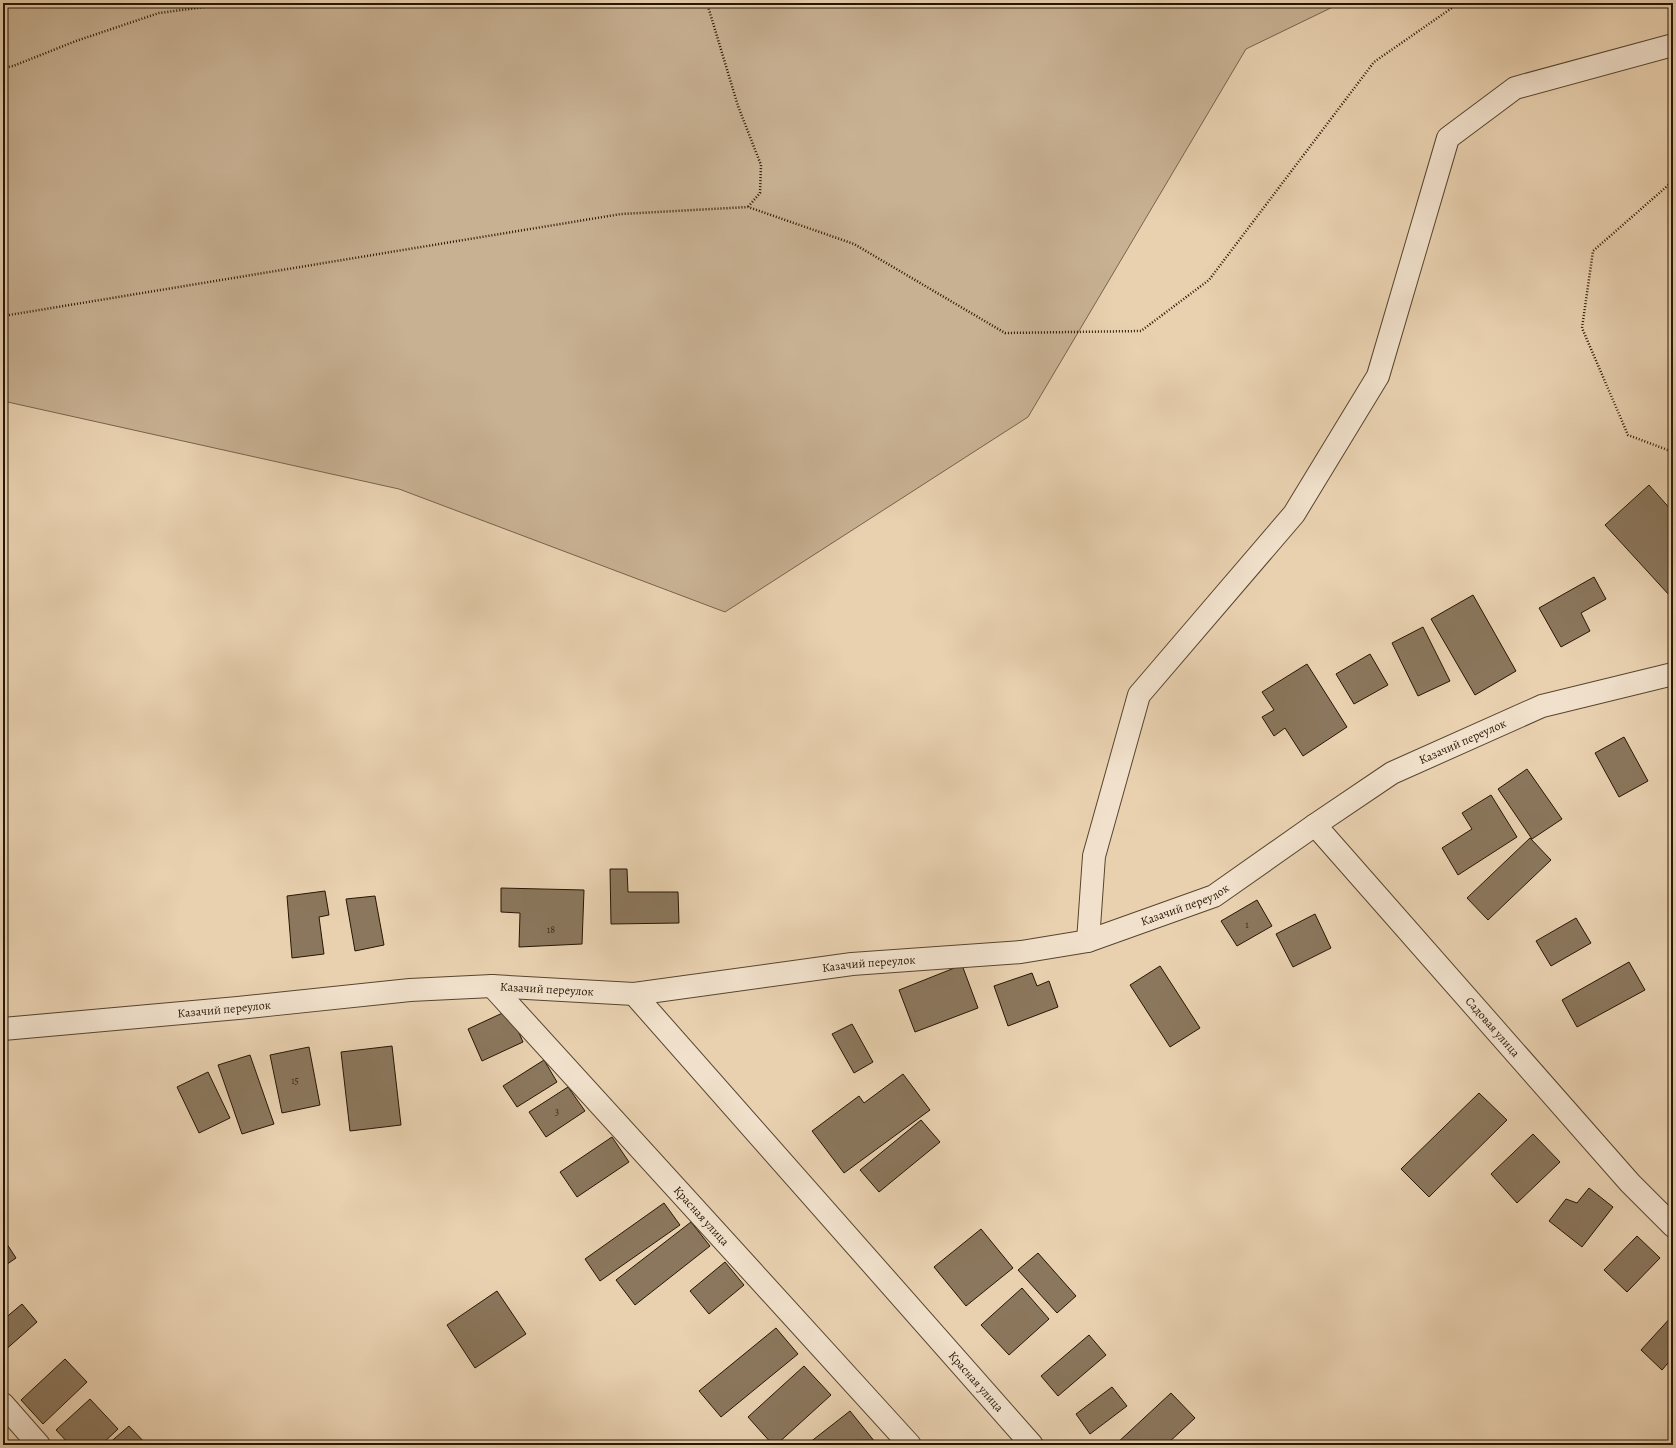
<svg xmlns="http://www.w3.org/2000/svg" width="1676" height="1448" font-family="Alegreya,serif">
	<rect width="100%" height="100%" fill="#e9d1b0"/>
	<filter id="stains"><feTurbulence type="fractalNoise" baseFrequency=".005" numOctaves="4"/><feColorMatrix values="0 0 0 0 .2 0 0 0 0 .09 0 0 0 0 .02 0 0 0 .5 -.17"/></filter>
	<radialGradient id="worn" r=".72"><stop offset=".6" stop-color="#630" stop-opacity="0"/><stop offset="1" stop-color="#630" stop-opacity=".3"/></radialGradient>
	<!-- green -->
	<path fill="#c8b193" stroke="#77644b" d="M3,3h1338l-95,46 -218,368 -303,195 -326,-123 -396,-88z"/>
	<!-- building -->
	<g fill="#8b775d" stroke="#261603">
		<path d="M1649,485l24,27v81l-3,3 -65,-71z"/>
		<path d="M1594,577l12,22 -25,14 9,18 -29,16 -22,-39z"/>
		<path d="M1473,595l43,76 -41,24 -44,-76z"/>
		<path d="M1423,627l27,54 -32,15 -26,-53z"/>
		<path d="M1370,654l18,31 -34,19 -18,-30z"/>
		<path d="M1307,664l40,63 -44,29 -18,-28 -11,8 -12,-19 12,-7 -12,-18z"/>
		<path d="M1624,737l24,44 -29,16 -24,-44z"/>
		<path d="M1527,769l35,50 -30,20 -34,-50z"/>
		<path d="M1491,795l26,42 -59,38 -16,-27 30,-19 -10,-16z"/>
		<path d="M1530,838l21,22 -63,60 -21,-22z"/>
		<path d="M610,869h17l1,23h50l1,31 -68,1z"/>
		<path d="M501,888l83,2 -2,54 -63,3 1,-34 -19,-1z"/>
		<path d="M325,891l4,24 -10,2 5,37 -32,4 -5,-62z"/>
		<path d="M375,896l9,49 -29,6 -9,-52z"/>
		<path d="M1257,900l15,26 -35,20 -16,-25z"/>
		<path d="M1315,914l16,34 -38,19 -17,-33z"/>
		<path d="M1576,918l15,25 -40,23 -15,-25z"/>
		<path d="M1629,962l16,28 -68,37 -15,-27z"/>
		<path d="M962,965l16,43 -63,24 -16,-42z"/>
		<path d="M1160,966l40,62 -30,19 -40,-62z"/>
		<path d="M1032,973l5,13 12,-5 9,26 -50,19 -14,-40z"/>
		<path d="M509,1010l14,32 -41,19 -14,-32z"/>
		<path d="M852,1024l21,38 -19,11 -22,-39z"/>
		<path d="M392,1046l9,79 -51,6 -9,-79z"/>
		<path d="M309,1047l11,58 -38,8 -12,-58z"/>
		<path d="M250,1055l24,69 -32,10 -24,-69z"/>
		<path d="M544,1060l13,22 -40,25 -14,-21z"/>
		<path d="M208,1072l22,46 -31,15 -22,-46z"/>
		<path d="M903,1074l27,36 -86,63 -32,-42 47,-35 5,7z"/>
		<path d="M568,1087l17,24 -39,26 -17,-25z"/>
		<path d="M1479,1093l28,27 -78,77 -28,-28z"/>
		<path d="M921,1120l19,22 -61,50 -19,-22z"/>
		<path d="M1533,1134l27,28 -43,41 -26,-29z"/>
		<path d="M612,1137l17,25 -52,35 -17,-25z"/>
		<path d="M1589,1188l24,19 -31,40 -33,-26 17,-22 11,4z"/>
		<path d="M664,1203l16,22 -80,56 -15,-22z"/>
		<path d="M691,1222l19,24 -75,59 -19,-25z"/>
		<path d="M981,1229l32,39 -47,38 -32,-39z"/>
		<path d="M1637,1236l23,22 -33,34 -23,-22z"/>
		<path d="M3,1238l13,20 -13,9z"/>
		<path d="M1038,1253l38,43 -19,17 -39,-43z"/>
		<path d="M725,1262l19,23 -35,29 -19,-23z"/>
		<path d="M1022,1288l27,31 -40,36 -28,-30z"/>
		<path d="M497,1291l29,43 -51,34 -28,-43z"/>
		<path d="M22,1304l15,18 -34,30v-32z"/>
		<path d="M1673,1315v53l-5,-5 -6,7 -21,-20z"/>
		<path d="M776,1328l22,26 -77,63 -22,-26z"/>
		<path d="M1089,1335l17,20 -48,41 -17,-20z"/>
		<path d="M65,1359l22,23 -44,42 -22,-24z"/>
		<path d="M804,1366l27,29 -55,50h-3l-25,-28z"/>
		<path d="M1112,1387l15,19 -37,28 -14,-20z"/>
		<path d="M1171,1393l24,25 -29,27h-51z"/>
		<path d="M90,1399l28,30 -17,16h-31l-14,-15z"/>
		<path d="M850,1411l25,31 -4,3h-61l-1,-2z"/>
		<path d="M129,1426l18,19h-40z"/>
	</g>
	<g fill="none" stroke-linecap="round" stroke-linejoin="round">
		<defs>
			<g id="minor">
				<path id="s1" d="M1315,825l315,358 43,43"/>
				<path d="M1088,941l6,-85 45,-161 155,-181 84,-138 70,-238 67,-50 158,-43"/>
				<path id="s2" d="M492,986l418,459"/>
				<path id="s3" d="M634,994l398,451"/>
				<path id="s4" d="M3,1029l235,-21 172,-18 82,-4 142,8 218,-30 169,-12 67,-11 126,-45 101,-71 77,-52 150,-67 131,-32"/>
				<path d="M3,1404l36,41"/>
			</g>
		</defs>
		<!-- minor casing -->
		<use href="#minor" stroke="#57452e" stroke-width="24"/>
		<!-- path -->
		<g stroke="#261603" stroke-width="2.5" stroke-dasharray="1 2" stroke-linecap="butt">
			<path d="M707,3l31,103 23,59 -1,28 -12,14"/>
			<path d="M3,68l10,-2 63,-25 83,-28 76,-10"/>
			<path d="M1673,181l-80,70 -11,77 46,107 45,17"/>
			<path d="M3,316l618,-102 127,-7 106,37 151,89 136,-2 68,-51 165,-218 85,-59"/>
		</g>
		<!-- minor -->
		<use href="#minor" stroke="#f1e1cc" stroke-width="22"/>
	</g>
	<g text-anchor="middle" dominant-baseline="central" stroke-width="4" stroke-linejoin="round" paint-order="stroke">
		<!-- number labels -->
		<g font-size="10" fill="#3f2e1a">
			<text x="1247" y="924">1</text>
			<text x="551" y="929">18</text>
			<text x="295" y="1080">15</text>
			<text x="557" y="1111">3</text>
		</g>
		<!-- street labels -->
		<g font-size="12" fill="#261603" stroke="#f1e1cc">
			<text stroke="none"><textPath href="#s4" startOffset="1518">Казачий переулок</textPath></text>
			<text stroke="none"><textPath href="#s4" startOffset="1194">Казачий переулок</textPath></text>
			<text stroke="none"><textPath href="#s4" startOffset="870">Казачий переулок</textPath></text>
			<text stroke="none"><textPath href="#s4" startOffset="546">Казачий переулок</textPath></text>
			<text stroke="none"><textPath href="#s4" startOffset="222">Казачий переулок</textPath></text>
			<text stroke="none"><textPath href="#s1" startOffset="269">Садовая улица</textPath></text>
			<text stroke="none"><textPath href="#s2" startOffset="311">Красная улица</textPath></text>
			<text stroke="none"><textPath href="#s3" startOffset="517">Красная улица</textPath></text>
		</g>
	</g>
	<!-- margin -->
	<rect width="1676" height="1448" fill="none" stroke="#e9d1b0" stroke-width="16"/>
	<rect x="4" y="4" width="1668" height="1440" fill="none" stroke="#261603" stroke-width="2"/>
	<rect x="8" y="8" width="1660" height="1432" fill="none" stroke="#261603"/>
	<rect width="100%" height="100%" filter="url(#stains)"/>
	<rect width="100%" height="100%" fill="url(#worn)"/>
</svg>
